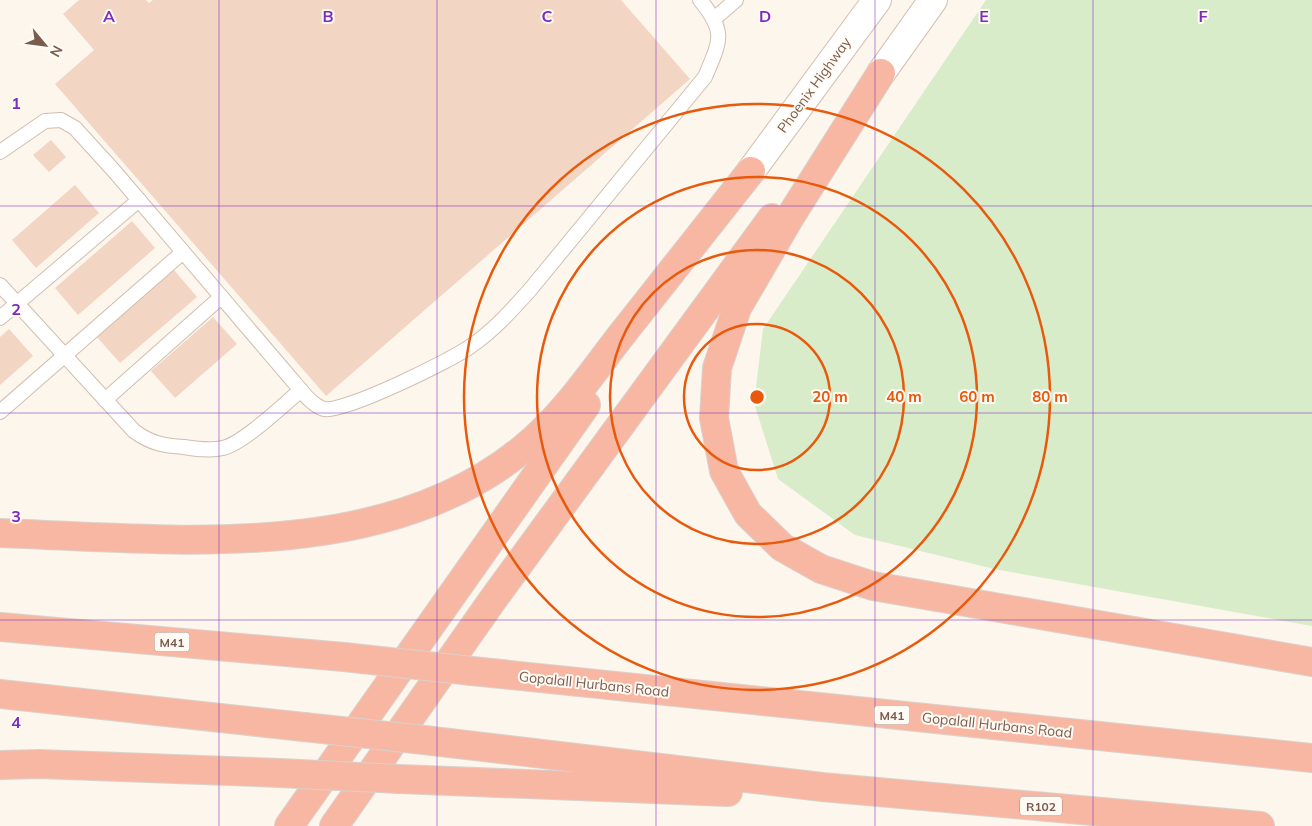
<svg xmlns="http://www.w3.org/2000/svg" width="1312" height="826" font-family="Mulish,sans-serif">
	<rect width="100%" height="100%" fill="#fdf6ec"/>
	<!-- green -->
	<path fill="#d8ecc9" d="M986,0h326v626l-318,-57 -139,-34 -77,-56 -24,-76 9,-74z"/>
	<!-- building -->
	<g fill="#f3d5c3">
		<path d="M79,0h67l3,3 4,-3h468l69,79 -364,317 -271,-312 39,-34 -31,-36z"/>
		<path d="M51,140l15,17 -17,15 -16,-17z"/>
		<path d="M75,185l24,28 -63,55 -24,-28z"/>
		<path d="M132,221l23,27 -77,67 -23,-27z"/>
		<path d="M174,270l23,27 -77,66 -24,-27z"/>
		<path d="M213,317l24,27 -62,54 -24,-27z"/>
		<path d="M9,329l24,27 -33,29v-48z"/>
	</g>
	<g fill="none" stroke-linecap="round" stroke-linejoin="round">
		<defs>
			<g id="lane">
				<path d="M714,19l22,-19"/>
				<path d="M0,152l45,-31 16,-1 14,8 40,44 178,209c9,10 18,24 31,28 20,4 128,-49 147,-63 22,-15 40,-35 58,-55l176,-214c15,-36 22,-44 -5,-77"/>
				<path d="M0,285l134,146c16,12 30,15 50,16 13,2 27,4 39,1 21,-5 60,-43 78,-58"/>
				<path d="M0,318l139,-118"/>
				<path d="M105,400l116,-103"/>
				<path d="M0,412l183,-160"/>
			</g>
			<g id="secondary">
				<path d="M881,73l52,-73"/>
				<path d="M751,171l126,-171"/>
			</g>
			<g id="highway">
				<path d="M881,73l-91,144 -53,91 -20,60 -3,50 10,53 24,43 34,33 39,22 52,17 439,76"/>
				<path d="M0,533c171,6 383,32 524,-85 38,-31 66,-72 95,-110 44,-56 88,-111 132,-167"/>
				<path d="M0,627l344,30"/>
				<path d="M472,671l840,87"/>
				<path d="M0,694l304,33"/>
				<path d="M424,740l398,47 438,39"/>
				<path d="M0,765l39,-1 241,9"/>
				<path d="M399,779l329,13"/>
				<path d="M289,826l297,-421"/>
				<path d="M334,826l160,-228 278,-380"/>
			</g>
		</defs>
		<!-- lane casing -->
		<use href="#lane" stroke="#d1beb0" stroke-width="16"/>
		<!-- secondary casing -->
		<use href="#secondary" stroke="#d6c0b0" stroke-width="30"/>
		<!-- highway casing -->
		<use href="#highway" stroke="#dad1cd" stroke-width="30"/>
		<!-- lane -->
		<use href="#lane" stroke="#fff" stroke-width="14"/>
		<!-- secondary -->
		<use href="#secondary" stroke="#fff" stroke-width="28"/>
		<!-- highway -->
		<use href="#highway" stroke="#f7b7a3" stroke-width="28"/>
		<defs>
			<g id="highway-bridge">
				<path d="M344,657l128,14"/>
				<path d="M304,727l120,13"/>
				<path d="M280,773l119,6"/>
			</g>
		</defs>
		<!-- highway-bridge casing -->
		<use href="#highway-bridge" stroke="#dad1cd" stroke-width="30" stroke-linecap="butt"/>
		<!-- highway-bridge -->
		<use href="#highway-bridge" stroke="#f7b7a3" stroke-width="28"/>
	</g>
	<!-- grid -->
	<path fill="none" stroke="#7b2cbf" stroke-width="1" stroke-opacity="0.55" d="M219,0v826M437,0v826M656,0v826M875,0v826M1093,0v826M0,206h1312M0,413h1312M0,620h1312"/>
	<!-- distance rings -->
	<g fill="none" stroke="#e8590c" stroke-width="2.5">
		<circle cx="757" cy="397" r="73"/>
		<circle cx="757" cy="397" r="147"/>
		<circle cx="757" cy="397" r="220"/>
		<circle cx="757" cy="397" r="293"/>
	</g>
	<g text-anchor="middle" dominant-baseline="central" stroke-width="4" stroke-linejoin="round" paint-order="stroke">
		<!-- shield labels -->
		<g fill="#fffaf3" stroke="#a28b7f" stroke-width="1">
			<rect x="154.5" y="632.5" width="35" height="19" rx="4"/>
			<rect x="874.5" y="705.5" width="35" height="19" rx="4"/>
			<rect x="1020" y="796.5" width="42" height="19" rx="4"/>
		</g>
		<g font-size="12" font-weight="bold" fill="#7a5c4d">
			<text x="172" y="642">M41</text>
			<text x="892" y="715">M41</text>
			<text x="1041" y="806">R102</text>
		</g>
		<!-- street labels -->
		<g font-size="14" fill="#7a5c4d" stroke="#fffaf3">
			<text transform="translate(814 85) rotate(-54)">Phoenix Highway</text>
			<text transform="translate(594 684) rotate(6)">Gopalall Hurbans Road</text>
			<text transform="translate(997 725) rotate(6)">Gopalall Hurbans Road</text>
		</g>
	</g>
	<g font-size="16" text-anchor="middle" font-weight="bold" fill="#7b2cbf" stroke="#fffaf3" stroke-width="4" stroke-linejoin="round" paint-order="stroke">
		<text x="109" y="22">A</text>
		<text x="328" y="22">B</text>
		<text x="547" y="22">C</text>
		<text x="765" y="22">D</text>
		<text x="984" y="22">E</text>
		<text x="1203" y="22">F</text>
		<text x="16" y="109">1</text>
		<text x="16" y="315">2</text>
		<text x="16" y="522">3</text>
		<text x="16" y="728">4</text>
	</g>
	<circle cx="757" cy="397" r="8" fill="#e8590c" stroke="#fffaf3" stroke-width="2.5"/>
	<g font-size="15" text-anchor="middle" font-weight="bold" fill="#e8590c" stroke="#fffaf3" stroke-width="4" stroke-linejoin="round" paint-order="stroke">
		<text x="830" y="402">20 m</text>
		<text x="904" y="402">40 m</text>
		<text x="977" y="402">60 m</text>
		<text x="1050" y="402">80 m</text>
	</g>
	<!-- north arrow -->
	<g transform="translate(45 45) rotate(119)" stroke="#fffaf3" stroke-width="4" paint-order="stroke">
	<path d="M0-4L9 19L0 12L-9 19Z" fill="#7a5c4d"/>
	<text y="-8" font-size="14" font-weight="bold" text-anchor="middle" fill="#7a5c4d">N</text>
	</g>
</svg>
